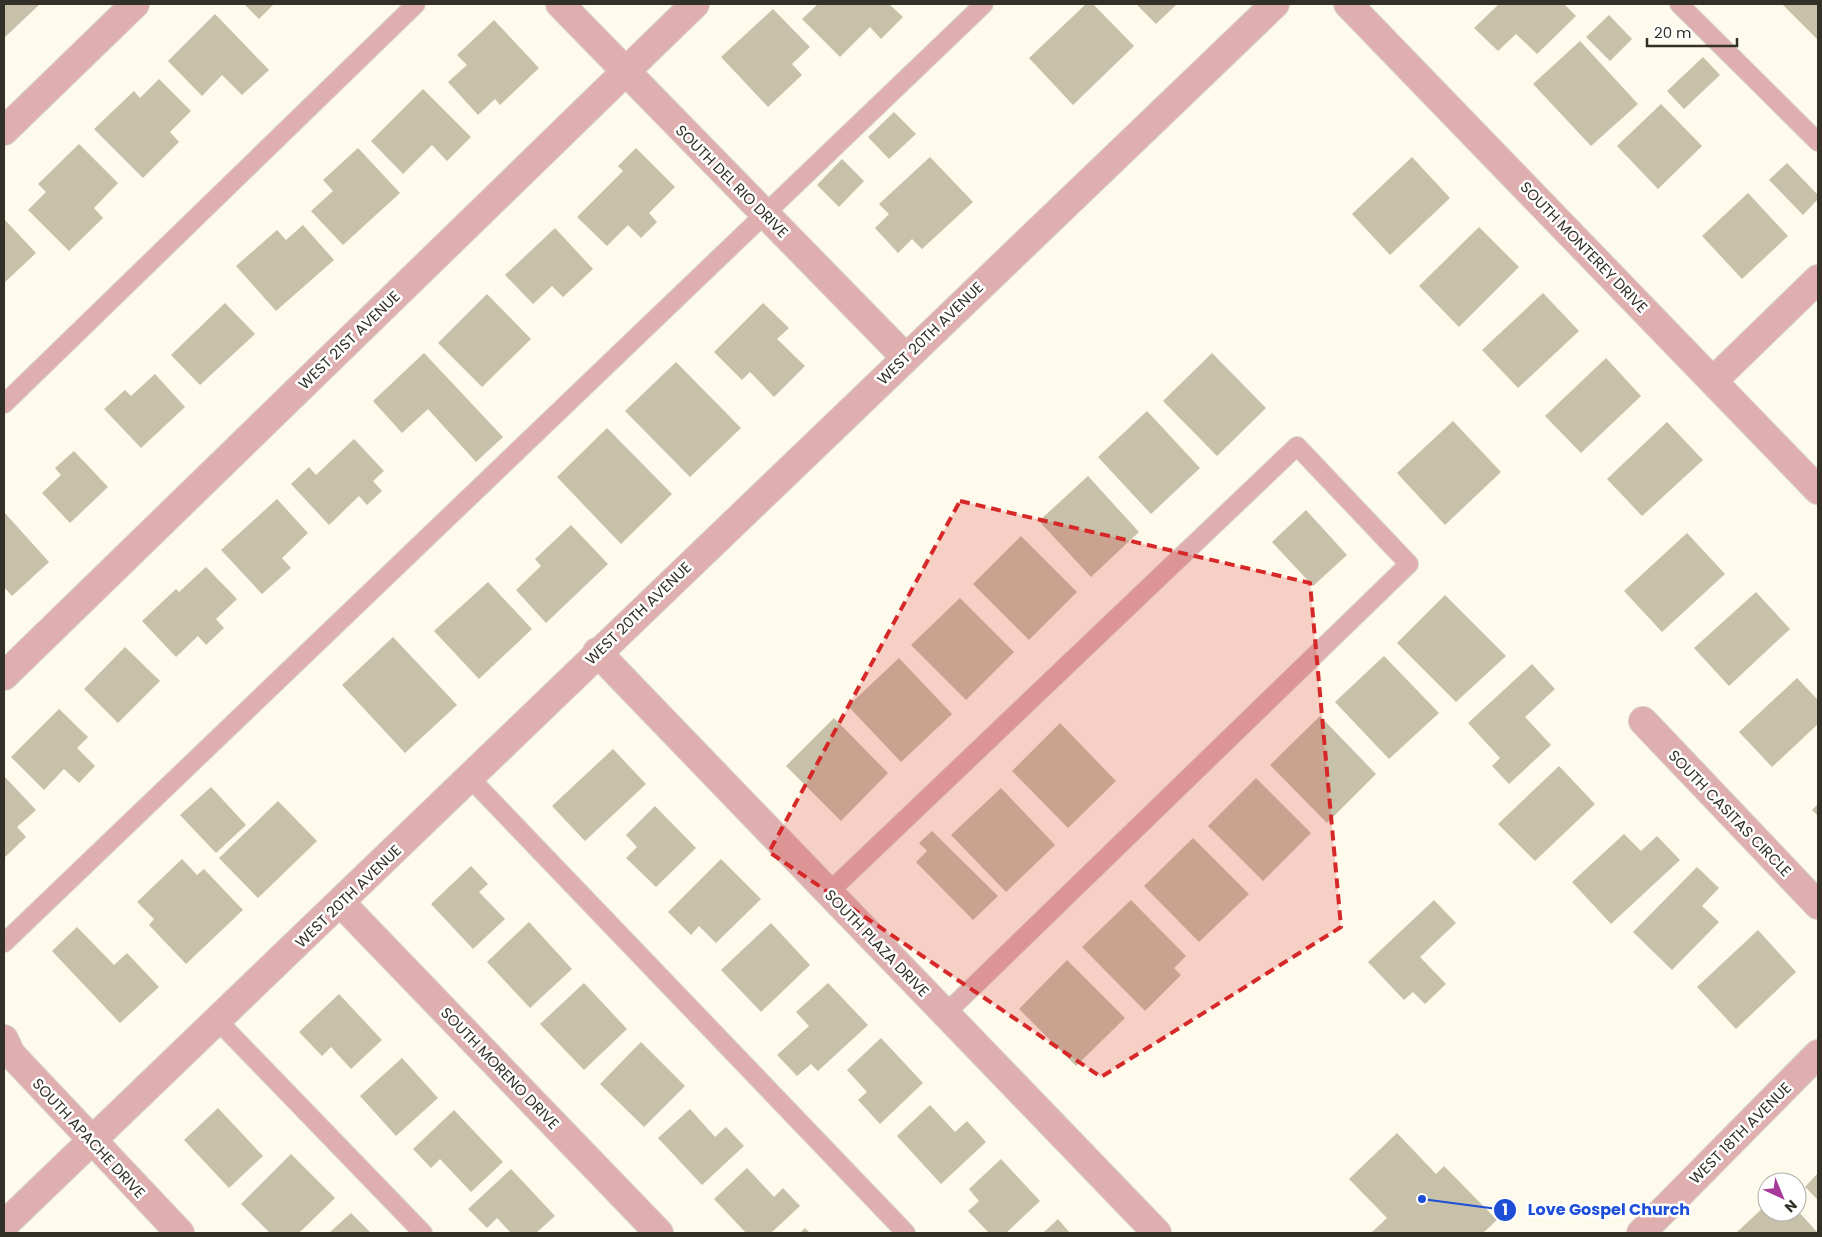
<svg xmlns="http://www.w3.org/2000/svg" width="1822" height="1237" font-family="Poppins,sans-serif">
	<rect width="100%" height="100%" fill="#fefaec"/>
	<!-- building -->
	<g fill="#c7c1aa">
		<path d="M4,4h36l-36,34z"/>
		<path d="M244,4h30l-15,15z"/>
		<path d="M818,4h71l14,13 -22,22 -11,-12 -30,30 -38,-38z"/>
		<path d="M1086,4h7l41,42 -61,59 -44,-47z"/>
		<path d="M1136,4h41l-21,20z"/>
		<path d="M1499,4h65l12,12 -39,38 -21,-20 -18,17 -24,-23z"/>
		<path d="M1782,4h36v36z"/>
		<path d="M773,9l37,38 -18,17 10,11 -34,32 -47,-50z"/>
		<path d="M215,14l54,56 -27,25 -20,-20 -20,21 -34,-35z"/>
		<path d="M1609,15l23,24 -22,22 -24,-24z"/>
		<path d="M494,20l45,48 -39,37 -5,-6 -17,16 -30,-33 19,-17 -10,-10z"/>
		<path d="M1580,41l58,63 -47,42 -58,-62z"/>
		<path d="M1703,57l17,18 -36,34 -17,-18z"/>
		<path d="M159,79l32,32 -21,21 9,10 -36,36 -49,-49 40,-38 6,7z"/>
		<path d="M423,89l48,48 -24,24 -15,-16 -29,29 -32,-33z"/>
		<path d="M1661,104l41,42 -44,43 -41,-43z"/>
		<path d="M894,112l22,22 -27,25 -21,-22z"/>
		<path d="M79,144l39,39 -24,25 9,10 -34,33 -41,-41 18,-18 -8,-8z"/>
		<path d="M358,148l42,45 -57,52 -32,-34 22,-20 -10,-11z"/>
		<path d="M636,148l39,39 -26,26 8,9 -16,16 -13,-13 -21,21 -30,-29 46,-46 -5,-5z"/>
		<path d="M930,157l43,45 -51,47 -10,-10 -14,14 -23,-25 14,-14 -10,-10z"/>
		<path d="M1412,157l38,41 -60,57 -38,-41z"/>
		<path d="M842,159l22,22 -25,26 -22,-22z"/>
		<path d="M1787,163l31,32v4l-15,16 -34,-35z"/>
		<path d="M1748,193l40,43 -46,43 -40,-43z"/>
		<path d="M4,219l32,34 -32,30z"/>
		<path d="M303,225l31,35 -58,51 -40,-45 41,-36 9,10z"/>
		<path d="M1479,227l40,40 -60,60 -40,-41z"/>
		<path d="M555,228l38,41 -30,28 -11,-11 -19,18 -28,-29z"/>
		<path d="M1543,293l36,38 -61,57 -36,-38z"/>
		<path d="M487,294l44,45 -49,48 -44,-44z"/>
		<path d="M225,303l30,31 -55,51 -29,-30z"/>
		<path d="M763,303l26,25 -12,11 28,27 -31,31 -24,-25 -8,8 -28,-28z"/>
		<path d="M424,353l79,84 -27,25 -48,-53 -26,24 -29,-32z"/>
		<path d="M1212,353l54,55 -49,48 -54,-55z"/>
		<path d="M1606,358l35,38 -60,57 -36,-37z"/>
		<path d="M676,362l65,66 -51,49 -65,-66z"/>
		<path d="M155,374l30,33 -44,41 -37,-39 21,-19 6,6z"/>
		<path d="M1147,411l53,57 -49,46 -53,-57z"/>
		<path d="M1453,421l48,51 -56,53 -48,-52z"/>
		<path d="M1667,422l36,38 -61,56 -35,-37z"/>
		<path d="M607,428l65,66 -51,50 -64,-67z"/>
		<path d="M354,439l30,32 -11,10 9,10 -15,14 -8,-9 -30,29 -38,-41 18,-17 7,8z"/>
		<path d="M74,451l34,36 -38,36 -28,-30 19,-18 -6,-7z"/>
		<path d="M1088,476l51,56 -48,45 -52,-56z"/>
		<path d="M277,499l31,34 -26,25 9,10 -29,26 -41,-44z"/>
		<path d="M1306,510l41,45 -34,31 -41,-44z"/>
		<path d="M4,512l45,50 -37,34 -8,-9z"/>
		<path d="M571,525l37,39 -62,59 -30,-33 25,-24 -6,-7z"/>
		<path d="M1687,533l38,41 -63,58 -38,-41z"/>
		<path d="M1021,536l56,56 -48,48 -56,-56z"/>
		<path d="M206,567l31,32 -21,20 8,9 -18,17 -8,-9 -22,21 -34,-36 34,-32 3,3z"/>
		<path d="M488,582l44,47 -53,50 -45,-48z"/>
		<path d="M1756,592l34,37 -61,57 -35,-38z"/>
		<path d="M1445,595l61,61 -50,46 -59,-59z"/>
		<path d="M960,598l54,54 -48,48 -55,-55z"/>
		<path d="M393,637l64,68 -52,48 -63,-68z"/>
		<path d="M125,647l35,34 -42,42 -34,-34z"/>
		<path d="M1384,656l55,57 -50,46 -54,-57z"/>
		<path d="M899,658l53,56 -51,48 -53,-56z"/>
		<path d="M1532,664l23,25 -30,28 26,28 -42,39 -17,-18 8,-8 -32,-35z"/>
		<path d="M1797,678l21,22v24l-46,43 -33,-35z"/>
		<path d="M59,709l29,28 -11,11 18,18 -16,17 -15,-14 -20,21 -33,-33z"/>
		<path d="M1320,716l56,58 -49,49 -57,-58z"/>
		<path d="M834,718l54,55 -47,48 -55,-55z"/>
		<path d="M1060,723l56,58 -48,47 -56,-57z"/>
		<path d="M613,749l33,35 -61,57 -33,-35z"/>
		<path d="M1559,766l36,38 -60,57 -37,-37z"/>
		<path d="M4,776l32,34 -19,17 9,10 -22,21z"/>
		<path d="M1256,778l55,55 -48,48 -55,-55z"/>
		<path d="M211,787l35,38 -30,28 -36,-38z"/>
		<path d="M1001,788l54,57 -49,47 -55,-57z"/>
		<path d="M278,801l39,40 -59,57 -39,-40z"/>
		<path d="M1818,804v12l-6,-6z"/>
		<path d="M655,806l41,42 -40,39 -30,-29 11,-11 -11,-12z"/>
		<path d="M932,831l66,65 -25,24 -57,-58 11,-11 -8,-8z"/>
		<path d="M1624,834l17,17 16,-15 23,24 -69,64 -39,-42z"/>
		<path d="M1193,838l56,56 -50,48 -55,-56z"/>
		<path d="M182,859l15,16 7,-6 39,41 -57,54 -37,-39 5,-6 -17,-17z"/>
		<path d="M721,859l40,40 -45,44 -17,-17 -8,9 -23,-23z"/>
		<path d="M471,866l17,18 -9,8 26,27 -32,30 -42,-45z"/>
		<path d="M1697,867l22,21 -17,18 17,16 -47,48 -39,-38z"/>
		<path d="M1131,900l55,56 -12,12 7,7 -36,36 -63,-64z"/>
		<path d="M1434,900l22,23 -36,34 26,27 -21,20 -12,-12 -9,8 -36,-38z"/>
		<path d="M529,922l43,47 -42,39 -43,-46z"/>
		<path d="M771,923l39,42 -49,47 -40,-42z"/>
		<path d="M77,927l37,38 13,-12 32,34 -39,36 -68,-72z"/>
		<path d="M1758,930l38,42 -60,57 -39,-42z"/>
		<path d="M1067,960l58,58 -49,48 -57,-57z"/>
		<path d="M584,983l43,46 -43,41 -44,-46z"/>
		<path d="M828,983l40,42 -50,46 -7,-7 -14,12 -20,-21 32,-29 -13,-14z"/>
		<path d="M339,994l43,46 -31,29 -20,-22 -9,9 -23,-24z"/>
		<path d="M881,1038l42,45 -43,41 -22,-24 9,-8 -20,-22z"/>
		<path d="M641,1042l44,44 -41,41 -44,-43z"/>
		<path d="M402,1058l36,40 -42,38 -36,-40z"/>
		<path d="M930,1105l25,27 12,-11 19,21 -45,42 -44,-48z"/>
		<path d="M218,1108l45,48 -34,32 -45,-48z"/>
		<path d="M690,1109l25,28 11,-10 18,19 -42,39 -44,-47z"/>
		<path d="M454,1110l49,52 -32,30 -31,-33 -9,9 -18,-19z"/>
		<path d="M1397,1133l39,41 8,-8 53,54 -14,13h-112l16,-15 -38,-39z"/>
		<path d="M291,1154l44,44 -36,35h-29l-29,-29z"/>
		<path d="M1001,1159l39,42 -34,32h-17l-21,-22 11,-10 -10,-12z"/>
		<path d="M747,1168l27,29 9,-9 17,18 -29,27h-25l-32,-34z"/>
		<path d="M511,1169l44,47 -19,17h-25l-14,-15 -10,10 -19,-19z"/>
		<path d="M1818,1173v27l-13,-13z"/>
		<path d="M1767,1204v8h30v-2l21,23h-82z"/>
		<path d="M351,1213l20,20h-42z"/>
		<path d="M1058,1219l12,14h-27z"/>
		<path d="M805,1228l5,5h-10z"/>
	</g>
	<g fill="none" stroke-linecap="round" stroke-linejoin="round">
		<defs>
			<g id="service">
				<path d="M1679,4l139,138"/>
				<path d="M4,404l412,-400"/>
				<path d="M469,777l437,456"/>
				<path d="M829,892l468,-446 112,118 -464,450"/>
				<path d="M4,943l980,-939"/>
				<path d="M218,1021l205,212"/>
			</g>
			<g id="minor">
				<path d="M560,4l345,353"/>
				<path d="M1348,4l470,486"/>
				<path d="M4,131l131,-127"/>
				<path d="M1713,381l105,-102"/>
				<path d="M597,652l560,581"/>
				<path d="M4,676l691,-672"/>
				<path d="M1643,721l175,184"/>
				<path d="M341,903l318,330"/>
				<path d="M4,1039l7,15 169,179"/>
				<path d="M4,1225c424,-407 846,-815 1271,-1221"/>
				<path d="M1641,1233l177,-179"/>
			</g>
		</defs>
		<!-- service casing -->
		<use href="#service" stroke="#d9d6c9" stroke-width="20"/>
		<!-- minor casing -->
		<use href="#minor" stroke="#d9d6c9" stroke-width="30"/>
		<!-- service -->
		<use href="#service" stroke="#dfafb0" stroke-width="18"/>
		<!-- minor -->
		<use href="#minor" stroke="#dfafb0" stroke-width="28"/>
	</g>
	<!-- marked area -->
	<path fill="#d62828" fill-opacity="0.2" stroke="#d62828" stroke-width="4" stroke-dasharray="10 6" stroke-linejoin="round" d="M960,501l350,82 31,344 -240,150 -332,-225z"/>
	<g text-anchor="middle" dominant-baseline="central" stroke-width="5" stroke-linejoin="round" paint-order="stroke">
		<!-- street labels -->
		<g font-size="15" fill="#323027" stroke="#fff">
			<text transform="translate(732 181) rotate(45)">SOUTH DEL RIO DRIVE</text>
			<text transform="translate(1584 247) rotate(46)">SOUTH MONTEREY DRIVE</text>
			<text transform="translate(930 333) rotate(-44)">WEST 20TH AVENUE</text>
			<text transform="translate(349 340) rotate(-44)">WEST 21ST AVENUE</text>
			<text transform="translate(638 613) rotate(-44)">WEST 20TH AVENUE</text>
			<text transform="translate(1730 813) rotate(46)">SOUTH CASITAS CIRCLE</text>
			<text transform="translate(348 896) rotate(-44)">WEST 20TH AVENUE</text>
			<text transform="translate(877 943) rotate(46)">SOUTH PLAZA DRIVE</text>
			<text transform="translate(500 1068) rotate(46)">SOUTH MORENO DRIVE</text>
			<text transform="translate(1740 1133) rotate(-45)">WEST 18TH AVENUE</text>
			<text transform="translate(89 1138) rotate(47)">SOUTH APACHE DRIVE</text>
		</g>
	</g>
	<!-- callouts -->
	<path fill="none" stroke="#1d4ed8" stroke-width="2" d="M1422 1199L1505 1210"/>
	<g fill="#1d4ed8" stroke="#fff" stroke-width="2">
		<circle cx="1422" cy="1199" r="5"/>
		<circle cx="1505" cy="1210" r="12"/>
	</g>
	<g font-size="15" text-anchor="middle" font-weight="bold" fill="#fff">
		<text x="1505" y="1215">1</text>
	</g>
	<g font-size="16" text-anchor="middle" font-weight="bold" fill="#1d4ed8" stroke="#fff" stroke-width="5" stroke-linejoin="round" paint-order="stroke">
		<text x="1609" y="1215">Love Gospel Church</text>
	</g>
	<!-- border -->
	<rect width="1822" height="1237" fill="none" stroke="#323027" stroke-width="10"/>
	<!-- north arrow -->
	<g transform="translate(1782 1197) rotate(136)"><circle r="24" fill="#ffffff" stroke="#adaca9"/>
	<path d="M0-4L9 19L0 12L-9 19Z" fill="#a4399a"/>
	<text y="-8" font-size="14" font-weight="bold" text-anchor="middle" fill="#323027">N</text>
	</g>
	<!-- scale -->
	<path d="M1647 38v8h90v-8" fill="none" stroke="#323027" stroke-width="2.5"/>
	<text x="1654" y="38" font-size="15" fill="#323027" stroke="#ffffff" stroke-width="4" paint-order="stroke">20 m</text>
</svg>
